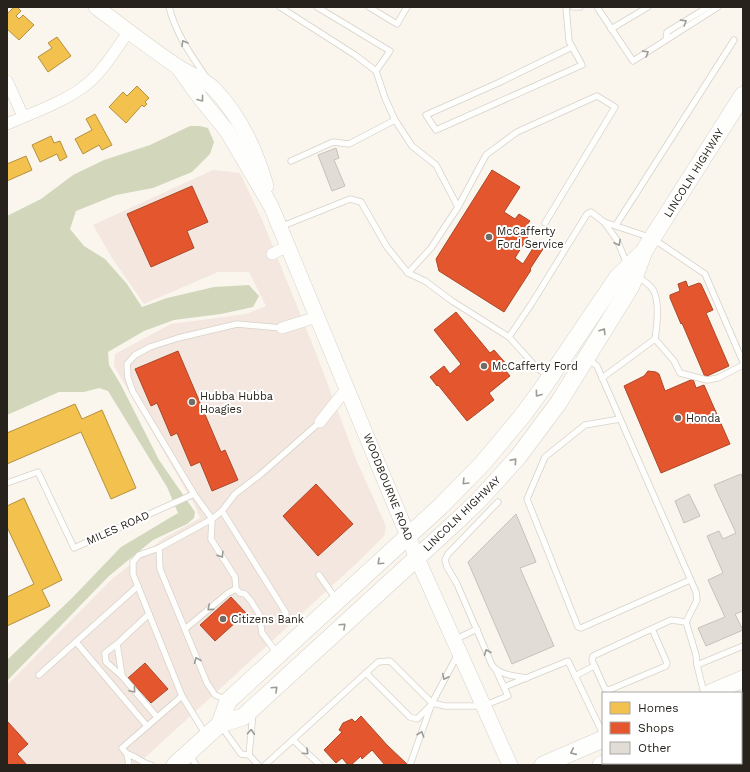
<svg xmlns="http://www.w3.org/2000/svg" width="750" height="772" font-family="'Work Sans',sans-serif">
	<rect width="100%" height="100%" fill="#faf6ee"/>
	<!-- commercial -->
	<path fill="#f3e7e0" d="M213,170l27,3 23,49 53,131 39,104 31,69 -2,10 -25,25 -222,204h-130v-80l105,-106 52,-41 36,-20 -5,-12 -81,-140 1,-12 56,-30 75,-10 20,-8 -17,-34h-31l-74,32 -32,-46 -19,-33z"/>
	<!-- forest -->
	<path fill="#d2d7bb" d="M190,126h10l8,2 6,14 -4,12 -18,18 -39,16 -37,7 -40,16 -6,18 14,17 21,13 22,25 15,23 25,-9 47,-11 35,-2 10,11 -6,11 -32,7 -47,6 -30,11 -36,21 1,13 12,20 38,75 36,52 -1,6 -7,6 -34,16 -44,36 -102,105v-21l65,-62 49,-51 57,-34 -11,-26 -59,-96 -9,-3 -15,4h-25l-52,23v-199l34,-17 32,-24 31,-15 46,-15z"/>
	<!-- homes -->
	<g fill="#f2c14e" stroke="#b5913f">
		<path d="M14,7h3l4,4 -5,5 3,3 4,-4 11,10 -15,15 -12,-11v-15z"/>
		<path d="M57,37l14,19 -23,16 -10,-15 14,-9 -4,-5z"/>
		<path d="M137,86l12,12 -4,4 2,2 -3,3 -2,-2 -16,18 -17,-16 14,-15 4,4z"/>
		<path d="M95,114l17,31 -10,5 -3,-5 -16,9 -8,-15 17,-9 -6,-11z"/>
		<path d="M51,136l3,7 6,-2 7,16 -7,4 -3,-7 -17,8 -8,-17z"/>
		<path d="M26,156l6,14 -25,11v-17z"/>
		<path d="M75,404l7,15 20,-9 34,78 -25,11 -30,-67 -74,32v-31z"/>
		<path d="M24,498l38,82 -20,10 8,16 -43,20v-29l27,-13 -27,-57v-21z"/>
	</g>
	<!-- shops -->
	<g fill="#e4572e" stroke="#ab4728">
		<path d="M492,170l28,17 -16,25 11,7 4,-5 11,7 -4,5 6,4 -17,28 8,6 12,-19 8,4 -13,20 1,1 -27,42 -65,-41 -3,-12z"/>
		<path d="M192,186l16,36 -21,9 7,17 -43,19 -24,-53z"/>
		<path d="M686,281l2,6 11,-4 2,1 12,26 -7,3 23,53 -24,11 -23,-54 -1,1 -11,-26v-3l10,-4 -2,-7z"/>
		<path d="M456,312l34,41 4,-3 15,17 -3,4 4,5 -21,17 5,7 -27,21 -29,-36 -1,1 -7,-9 14,-11 6,8 11,-10 -27,-34z"/>
		<path d="M178,351l43,101 4,-2 13,30 -26,11 -12,-29 -9,4 -14,-33 -6,3 -14,-33 -6,3 -16,-37z"/>
		<path d="M648,371l8,1 3,2 6,17 28,-12 3,9 8,-3 26,59 -69,29 -37,-87 20,-10z"/>
		<path d="M316,484l37,40 -35,32 -35,-40z"/>
		<path d="M231,597l15,16 -31,28 -15,-16z"/>
		<path d="M145,663l23,26 -17,14 -23,-25z"/>
		<path d="M361,716l26,29 21,20h-23l-13,-15 -10,9 -1,-3 -10,9h-3l-6,-7 -6,5 -12,-13 18,-18 -3,-2 4,-7 9,-4 3,3z"/>
		<path d="M7,721l21,23 -11,10 10,11h-20z"/>
	</g>
	<!-- building -->
	<g fill="#e1dcd5" stroke="#c6c1ba">
		<path d="M336,148l3,10 -5,2 11,26 -13,5 -14,-36z"/>
		<path d="M741,474l2,6v131l-8,3 8,16 -37,16 -8,-18 27,-11 -17,-37 15,-7 -16,-37 12,-5 4,8 13,-6 -22,-48z"/>
		<path d="M689,494l11,22 -16,7 -9,-22z"/>
		<path d="M516,514l20,48 -16,6 34,78 -42,18 -44,-102z"/>
	</g>
	<g fill="none" stroke-linecap="round" stroke-linejoin="round">
		<defs>
			<g id="service">
				<path d="M169,7c7,27 22,48 37,70"/>
				<path d="M280,7l75,48 21,16 9,27 10,22 17,26 24,19 22,42 -27,41 -23,25"/>
				<path d="M317,7l73,44 -14,20"/>
				<path d="M369,7l28,17 10,-17"/>
				<path d="M566,7l3,34 13,24 -146,65 -10,-15 72,-32 74,-36"/>
				<path d="M573,7h7"/>
				<path d="M597,7l36,54 85,-54"/>
				<path d="M611,29l37,-22"/>
				<path d="M666,40l1,-8 41,-25"/>
				<path d="M291,161l42,-19 16,2 46,-24"/>
				<path d="M458,207l28,-52 31,-23 80,-36 18,11 -70,116"/>
				<path d="M604,222l48,16 53,36 38,88"/>
				<path d="M616,225l118,-185"/>
				<path d="M280,227l70,-28 11,3 26,45 21,26 17,8 27,20 57,36 29,32 11,7"/>
				<path d="M509,337l23,-34 55,-89 4,-2 13,10 13,18 10,24"/>
				<path d="M655,339l19,22 6,12 27,7 11,-2 25,-13"/>
				<path d="M588,359l9,7 99,226 1,8 -11,22 10,33 1,10"/>
				<path d="M602,378l53,-39c2,-13 6,-41 -4,-52 -4,-4 -10,-8 -14,-11"/>
				<path d="M620,419l-35,6 -40,32 -18,42 51,128 3,1 109,-48"/>
				<path d="M7,483l31,-11 36,76 120,-54"/>
				<path d="M498,502l-50,52 -3,6 2,7 10,17 35,81c7,10 23,11 35,13"/>
				<path d="M222,511l64,102"/>
				<path d="M159,548l1,21 47,114 8,12 12,5"/>
				<path d="M319,575l17,24"/>
				<path d="M149,614l-32,30 5,32 35,41"/>
				<path d="M185,629l43,-36 8,-4"/>
				<path d="M652,629l15,34 -1,3 -57,24 -4,-1 -13,-29 1,-4 78,-36 15,2"/>
				<path d="M454,640l23,-11"/>
				<path d="M76,642l71,84"/>
				<path d="M117,644l-12,9 1,9 16,14"/>
				<path d="M277,653l-15,-20 -3,-19 -8,-13 -6,-7 -5,-1 -4,-4 -1,-12 -24,-38 1,-20 -18,-25 -61,-102 -5,-14 -1,-14 8,-9 15,-8 28,-9 59,-14 45,4"/>
				<path d="M366,673l44,44 7,2 14,-14"/>
				<path d="M39,675l99,-89"/>
				<path d="M575,676l19,-10"/>
				<path d="M504,687l64,-26 35,73"/>
				<path d="M704,693l-7,-28 46,-19"/>
				<path d="M221,726l20,28 8,1 9,10"/>
				<path d="M206,735l-24,-39 -49,-122v-12l6,-7 20,-7 53,-29 10,-8 13,-17 26,-20 59,-52"/>
				<path d="M293,740l27,25"/>
				<path d="M127,754l-5,-6 60,-52"/>
				<path d="M189,754l7,11"/>
				<path d="M249,755l4,-42"/>
				<path d="M129,765l-2,-11c9,2 15,9 24,11"/>
				<path d="M265,765l113,-103 12,-1 42,42 13,3h38l25,-10 -12,-26"/>
				<path d="M410,765l22,-62 26,-49"/>
				<path d="M697,765l4,-2"/>
			</g>
			<g id="minor">
				<path d="M7,81l16,35"/>
				<path d="M7,124c25,-11 60,-23 80,-40 17,-14 29,-35 42,-53"/>
				<path d="M272,254l16,-8"/>
				<path d="M282,328l35,-11"/>
				<path d="M320,422l27,-34"/>
			</g>
			<g id="secondary">
				<path d="M96,7c27,20 54,41 82,60 11,7 28,13 36,22 26,27 42,62 52,97"/>
				<path d="M178,67l23,32 26,32 44,75 146,352 93,207"/>
			</g>
			<g id="primary">
				<path d="M710,693l33,-14"/>
				<path d="M741,704l2,-1"/>
				<path d="M220,724l8,-23 214,-196 41,-42 40,-48 19,-26 75,-111 23,-23"/>
				<path d="M175,765l45,-41 23,-7 214,-196 21,-20 40,-44 41,-55 72,-116 13,-35 99,-156"/>
				<path d="M543,765l60,-26"/>
				<path d="M601,765l5,-2"/>
			</g>
		</defs>
		<!-- service casing -->
		<use href="#service" stroke="#d7d2cb" stroke-width="7"/>
		<!-- minor casing -->
		<use href="#minor" stroke="#d7d2cb" stroke-width="12"/>
		<!-- secondary casing -->
		<use href="#secondary" stroke="#d7d2cb" stroke-width="16"/>
		<!-- primary casing -->
		<use href="#primary" stroke="#d7d2cb" stroke-width="18"/>
		<!-- service -->
		<use href="#service" stroke="#fefefc" stroke-width="5.5"/>
		<!-- minor -->
		<use href="#minor" stroke="#fefefc" stroke-width="11"/>
		<!-- secondary -->
		<use href="#secondary" stroke="#fefefc" stroke-width="15"/>
		<!-- primary -->
		<use href="#primary" stroke="#fefefc" stroke-width="17"/>
	</g>
	<!-- one-way arrows -->
	<defs><path id="oneway-chevron" d="M-2-3.5L2.5 0L-2 3.5" fill="none" stroke-width="1.6" stroke-linecap="round" stroke-linejoin="round"/></defs>
	<g stroke="#9d9b97">
		<use href="#oneway-chevron" transform="translate(684 22) rotate(-32)"/>
		<use href="#oneway-chevron" transform="translate(184 43) rotate(-120)"/>
		<use href="#oneway-chevron" transform="translate(646 53) rotate(-32)"/>
		<use href="#oneway-chevron" transform="translate(201 99) rotate(52)"/>
		<use href="#oneway-chevron" transform="translate(618 243) rotate(63)"/>
		<use href="#oneway-chevron" transform="translate(603 331) rotate(-58)"/>
		<use href="#oneway-chevron" transform="translate(538 394) rotate(126)"/>
		<use href="#oneway-chevron" transform="translate(514 461) rotate(-49)"/>
		<use href="#oneway-chevron" transform="translate(465 482) rotate(134)"/>
		<use href="#oneway-chevron" transform="translate(221 555) rotate(57)"/>
		<use href="#oneway-chevron" transform="translate(380 562) rotate(137)"/>
		<use href="#oneway-chevron" transform="translate(210 608) rotate(140)"/>
		<use href="#oneway-chevron" transform="translate(343 626) rotate(-43)"/>
		<use href="#oneway-chevron" transform="translate(487 652) rotate(-113)"/>
		<use href="#oneway-chevron" transform="translate(197 660) rotate(-112)"/>
		<use href="#oneway-chevron" transform="translate(445 677) rotate(117)"/>
		<use href="#oneway-chevron" transform="translate(275 689) rotate(-43)"/>
		<use href="#oneway-chevron" transform="translate(133 690) rotate(50)"/>
		<use href="#oneway-chevron" transform="translate(251 732) rotate(-86)"/>
		<use href="#oneway-chevron" transform="translate(421 734) rotate(-71)"/>
		<use href="#oneway-chevron" transform="translate(306 752) rotate(43)"/>
		<use href="#oneway-chevron" transform="translate(573 752) rotate(156)"/>
	</g>
	<!-- markers -->
	<g fill="#716c65" stroke="#fff" stroke-width="1.5">
		<circle cx="489" cy="237" r="4"/>
		<circle cx="484" cy="366" r="4"/>
		<circle cx="192" cy="402" r="4"/>
		<circle cx="678" cy="418" r="4"/>
		<circle cx="223" cy="619" r="4"/>
	</g>
	<g text-anchor="middle" dominant-baseline="central" stroke-width="4" stroke-linejoin="round" paint-order="stroke">
		<!-- street labels -->
		<g font-size="11" fill="#27221b" stroke="#fff">
			<text transform="translate(694 173) rotate(-58)">LINCOLN HIGHWAY</text>
			<text transform="translate(388 487) rotate(68)">WOODBOURNE ROAD</text>
			<text transform="translate(462 514) rotate(-44)">LINCOLN HIGHWAY</text>
			<text transform="translate(118 528) rotate(-24)">MILES ROAD</text>
		</g>
		<!-- poi labels -->
		<g font-size="11" fill="#27221b" stroke="#fff" text-anchor="start">
			<text x="497" y="231">McCafferty<tspan x="497" dy="13">Ford Service</tspan></text>
			<text x="492" y="366">McCafferty Ford</text>
			<text x="200" y="396">Hubba Hubba<tspan x="200" dy="13">Hoagies</tspan></text>
			<text x="686" y="418">Honda</text>
			<text x="231" y="619">Citizens Bank</text>
		</g>
	</g>
	<!-- border -->
	<rect width="750" height="772" fill="none" stroke="#27221b" stroke-width="16"/>
	<!-- legend -->
	<rect x="602" y="692" width="140" height="72" fill="#ffffff" stroke="#a9a7a4"/>
	<rect x="610" y="702" width="20" height="12" fill="#f2c14e" stroke="#a9a7a4"/>
	<text x="638" y="712" font-size="12" fill="#27221b">Homes</text>
	<rect x="610" y="722" width="20" height="12" fill="#e4572e" stroke="#a9a7a4"/>
	<text x="638" y="732" font-size="12" fill="#27221b">Shops</text>
	<rect x="610" y="742" width="20" height="12" fill="#e1dcd5" stroke="#a9a7a4"/>
	<text x="638" y="752" font-size="12" fill="#27221b">Other</text>
</svg>
